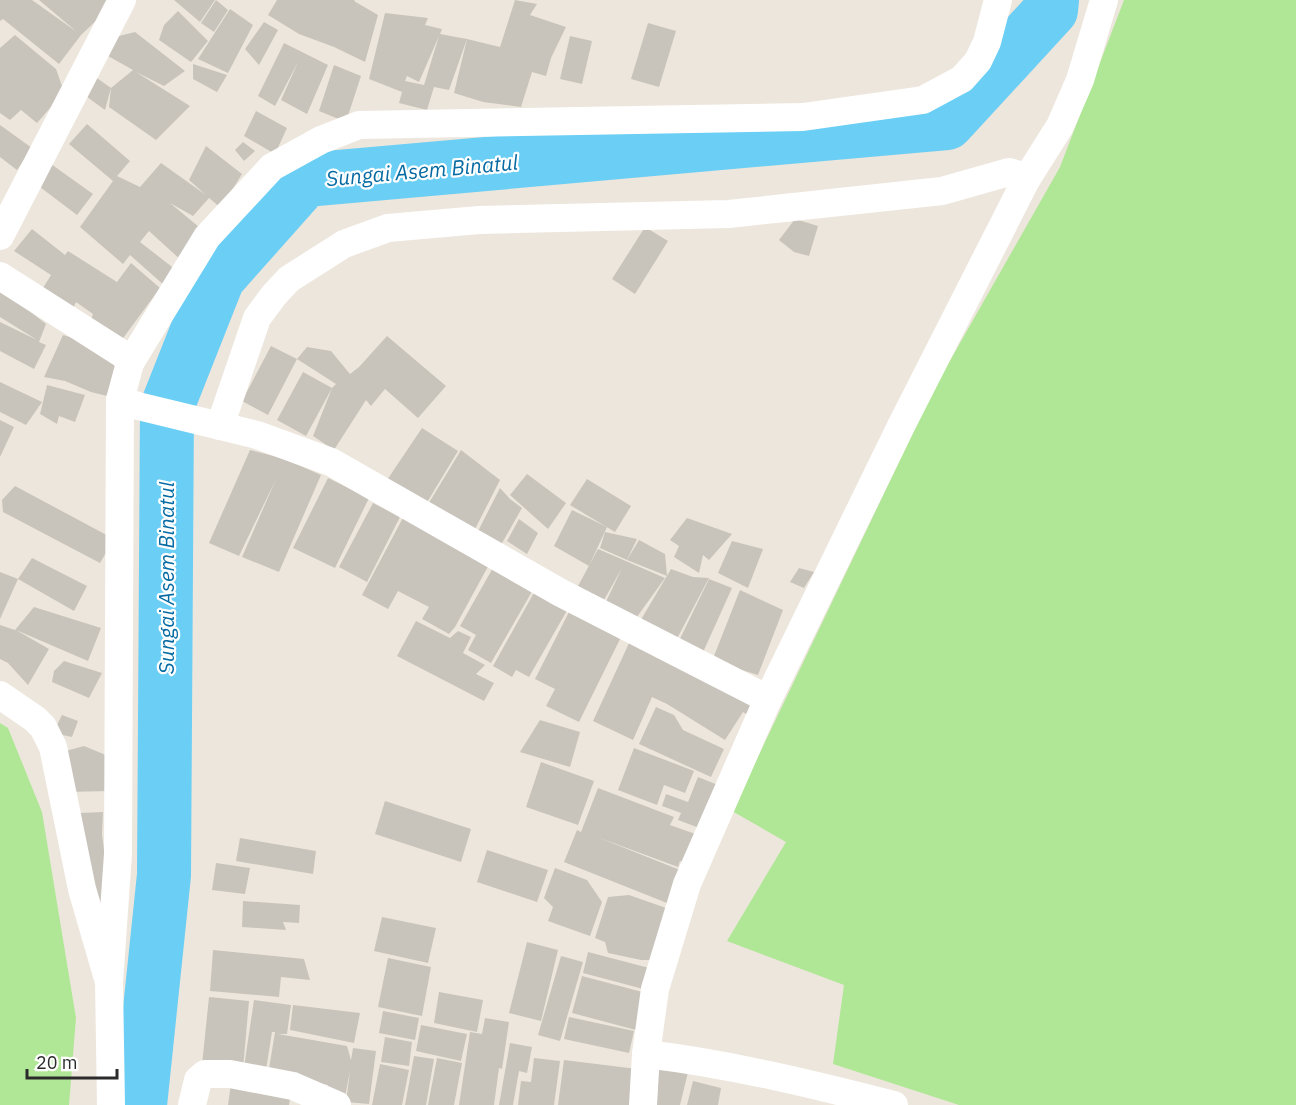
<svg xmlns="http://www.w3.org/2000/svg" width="1296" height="1105" font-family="'IBM Plex Sans',sans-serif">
	<rect width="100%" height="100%" fill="#ede6dc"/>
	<!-- green -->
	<g fill="#b0e796">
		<path d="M1124,0h172v1105h-337l-126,-41 11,-79 -117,-44 59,-99 -54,-31 203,-424 125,-220z"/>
		<path d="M0,723l8,5 34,84 34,206 -7,87h-69z"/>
	</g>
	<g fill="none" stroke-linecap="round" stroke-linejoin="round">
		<!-- river -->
		<path stroke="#6acef5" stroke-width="54" d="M140,1105l24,-230 3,-468 51,-129 87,-98 642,-57 104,-113 1,-10"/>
	</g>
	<!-- building -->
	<g fill="#c9c4bb" fill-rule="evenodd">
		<path d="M0,0h32l45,32 -38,-32h69l-8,17 -19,18 -22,29 -56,-45 -3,2z"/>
		<path d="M174,0h41l-15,22z"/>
		<path d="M216,0l12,10 -14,22 -13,-9z"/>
		<path d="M277,0h78l-1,1 24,14 -13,47 -31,-15 -35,-13 -31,-19z"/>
		<path d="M515,0l22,4 -7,11 36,12 -15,31 -5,18 -14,-4 -11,35 -38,-5 -29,-9 13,-54 33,8z"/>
		<path d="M230,9l23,16 -25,48 -30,-14z"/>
		<path d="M178,11l30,30 -17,21 -32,-22 5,-15z"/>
		<path d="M385,13l43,5 -3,7 17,4 -2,5 27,5 -18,51 -15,-3 -7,23 -28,-7 3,-11 -33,-13zM439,36l-15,49 -19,-4 2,-5 12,6z"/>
		<path d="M264,22l14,8 -19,35 -14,-16z"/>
		<path d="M648,23l28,8 -17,56 -28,-8z"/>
		<path d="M135,32l50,39 -21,15 -28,-14 54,34 -34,34 -47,-33 2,-19 22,-18 -25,-14 3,-18z"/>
		<path d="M15,35l41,34 8,23 -27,31 -16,-13 -11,10 -10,-7v-65z"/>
		<path d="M570,36l22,5 -10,43 -22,-5z"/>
		<path d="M284,43l44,22 -21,49 -26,-14 17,-38 -23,44 -17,-10z"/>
		<path d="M193,64l34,11 -10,17 -24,-13z"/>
		<path d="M334,65l27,11 -15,46 -27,-11z"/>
		<path d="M94,76l17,12 -6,22 -22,-16z"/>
		<path d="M256,111l31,17 -12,26 -31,-18z"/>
		<path d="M87,124l43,37 -13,15 23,11 21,-24 45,32 -17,-15 17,-34 36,28 -21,34 -12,-10 -16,18 -23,-13 35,29 -23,29 -33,-30 -9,11 36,28 -11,16 -35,-31 -7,9 -43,-37 33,-46 -44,-37z"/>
		<path d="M0,125l32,23 -15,22 -17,-13z"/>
		<path d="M243,142l12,9 -11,10 -9,-11z"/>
		<path d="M51,164l42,30 -16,21 -41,-31z"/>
		<path d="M795,219l23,7 -9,30 -15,-4 -15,-12z"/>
		<path d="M645,227l23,14 -33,53 -23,-15z"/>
		<path d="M32,229l33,26 3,-4 49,31 14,-19 29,25 -42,57 -28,-22 3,-9 -17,-12 -3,7 -30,-21 8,-13 -37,-24z"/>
		<path d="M0,288l46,36 -7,18 7,3 -12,24 -34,-18v-29l37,18 -37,-23z"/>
		<path d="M63,335l23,7 37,21 -8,35 -24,-6 -26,-11 -21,-4z"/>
		<path d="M387,336l59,50 -28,32 -33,-29 -14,17 -5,-6 -32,50 -21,-14 19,-48 4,-4 -39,-25 -29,56 -26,-14 29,-55 26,13 10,-12 24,4 19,23 9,-7z"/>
		<path d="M303,372l29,16 -26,48 -29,-16z"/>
		<path d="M0,382l42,20 -16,23 -26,-13z"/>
		<path d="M47,385l38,10 -10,27 -16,-6 -2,8 -17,-10z"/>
		<path d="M0,420l14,7 -14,30z"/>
		<path d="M422,428l36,23 -35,58 -40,-23z"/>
		<path d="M250,450l35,9 36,16 -42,97 -37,-15 34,-78 -37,77 -30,-13z"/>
		<path d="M461,450l39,30 -29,57 -47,-26z"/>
		<path d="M527,474l39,29 -18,26 -38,-34z"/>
		<path d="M328,478l41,20 -34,70 -42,-20z"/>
		<path d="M587,479l44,27 -16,26 -45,-27z"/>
		<path d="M15,486l99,53 -14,24 -97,-51 -1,-12z"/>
		<path d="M500,488l10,11 12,9 -25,44 -23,-13z"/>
		<path d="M373,503l27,14 -33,65 -28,-15z"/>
		<path d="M572,510l35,17 -18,39 -35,-20z"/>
		<path d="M405,514l86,47 -36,66 -6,7 -27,-15 7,-12 -31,-16 -10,18 -26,-14z"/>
		<path d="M687,518l45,16 -23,26 -6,-5 -4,18 -25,-16 5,-11 -9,-6z"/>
		<path d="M519,519l19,14 -11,21 -20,-13z"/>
		<path d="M605,532l32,7 -10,21 -27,-12z"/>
		<path d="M639,540l26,14 2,22 -40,-16z"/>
		<path d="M732,541l31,8 -15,39 -30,-15z"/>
		<path d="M598,549l67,29 -31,43 -32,-11 20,-42 -18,32 -26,-14z"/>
		<path d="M32,558l55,28 -13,25 -56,-32z"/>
		<path d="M494,566l40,22 -43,75 -23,-13 8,-15 -16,-9z"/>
		<path d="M799,568l15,4 -10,16 -14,-6z"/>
		<path d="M671,569l22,8 16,1 -37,70 -33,-25z"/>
		<path d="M0,572l18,7 -18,40z"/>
		<path d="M709,579l23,9 -32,71 -24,-12z"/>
		<path d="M536,589l33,18 -40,70 -13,-7 -4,7 -19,-11z"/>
		<path d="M740,590l43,20 -25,65 -46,-14z"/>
		<path d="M573,604l52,25 -46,93 -33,-16 9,-17 -20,-10z"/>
		<path d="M34,607l67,21 -13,33 -72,-31 33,19 -21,36 -20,-22 -8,-4v-34l15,5z"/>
		<path d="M416,621l34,17 8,-7 13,6 -8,16 22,12 -9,9 18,9 -10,18 -87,-45z"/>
		<path d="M630,641l130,60 -12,14 -5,-3 -18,28 -58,-36 -15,-7 -19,43 -40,-19z"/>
		<path d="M64,661l38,12 -13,25 -37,-16 2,-11z"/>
		<path d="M656,707l18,8 9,15 41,19 -13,28 -72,-33z"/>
		<path d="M62,715l16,6 -6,16 -19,-4z"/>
		<path d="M540,720l40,12 -10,35 -50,-15z"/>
		<path d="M84,746l29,12 -2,33 -45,1 -4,-40z"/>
		<path d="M634,748l60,23 -9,22 -21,-8 -7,20 -39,-15z"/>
		<path d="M541,762l53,19 -16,44 -52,-18z"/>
		<path d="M698,777l20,8 -16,44 -24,-9 3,-7 -19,-7 4,-12 22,8z"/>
		<path d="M598,788l76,29 -4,8 31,11 -11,29 -10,-4 -2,6 -81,-30 88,35 -13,33 -108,-43 13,-32 4,2z"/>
		<path d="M385,801l86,28 -10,33 -86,-28z"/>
		<path d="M103,812l-1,22 2,16 2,75 -21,-47 -5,-65z"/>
		<path d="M240,838l76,13 -3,23 -77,-13z"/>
		<path d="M487,850l61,20 -11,32 -60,-20z"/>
		<path d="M216,863l34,5 -5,26 -33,-4z"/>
		<path d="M555,868l32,12 15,22 -12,34 -42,-15 5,-14 -9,-9z"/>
		<path d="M629,895l40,14 -17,51h-11l-33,-7 -3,-11 -10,-4 13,-41z"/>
		<path d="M243,901l57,4 -1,18 -16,-1 3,8 -44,-3z"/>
		<path d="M382,917l54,11 -8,35 -54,-12z"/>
		<path d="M527,942l31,8 -17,71 -32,-8z"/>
		<path d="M213,950l91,9 6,21 -29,-3 -2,20 -69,-6z"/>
		<path d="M588,952l65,17 -6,21 -64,-17z"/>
		<path d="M561,956l22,6 -23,79 -22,-6z"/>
		<path d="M388,958l43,9 -9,49 -44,-9z"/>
		<path d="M582,976l64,17 -10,37 -64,-17z"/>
		<path d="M439,992l44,8 -6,32 -43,-9z"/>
		<path d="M209,997l40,4 -6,68 -41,-4z"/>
		<path d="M254,1000l37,5 -4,29h-9l69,12 4,14 2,-12 23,3 -7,53 -23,-2 4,-31 -6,31 -19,-4 3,-13 -60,-10 7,-43h-3l-6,38 -22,-3z"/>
		<path d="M293,1005l67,8 -6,30 -64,-13z"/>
		<path d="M383,1011l36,7 -4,22 -36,-7z"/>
		<path d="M569,1017l65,14 -5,22 -65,-14z"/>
		<path d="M485,1018l24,4 -7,47 -3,-1 -5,37h-35l11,-73 12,2z"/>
		<path d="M421,1025l46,9 -6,27 -45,-10z"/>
		<path d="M385,1037l27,5 -3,24 -28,-4z"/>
		<path d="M510,1043l22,4 -5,26 -8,-2 -6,34h-14z"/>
		<path d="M661,1052l30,8 -11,45h-32z"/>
		<path d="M414,1056l20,3 -8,46h-21z"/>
		<path d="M437,1058l25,5 -8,42h-26z"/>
		<path d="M534,1058l26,3 -6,44h-36l3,-24 10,1z"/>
		<path d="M564,1060l73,9 -5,36h-74z"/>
		<path d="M380,1064l29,6 -7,35h-30z"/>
		<path d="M693,1081l28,7 -3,17h-31z"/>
		<path d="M231,1083l60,9 -2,13h-61z"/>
	</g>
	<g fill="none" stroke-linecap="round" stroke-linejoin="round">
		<!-- street -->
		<g stroke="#fff" stroke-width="28">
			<path d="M1026,180l34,-54 20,-46 24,-80"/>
			<path d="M0,236l122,-236"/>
			<path d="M0,276l124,79 6,8 -10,37 18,6 119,29 74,27 230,131 207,106"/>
			<path d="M130,363l77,-126 65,-70 49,-27 38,-15 444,-8 120,-17 39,-21 16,-18 9,-19 11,-42"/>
			<path d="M220,426l37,-108 17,-23 15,-16 55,-35 44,-16 91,-8 250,-6 213,-23 67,-19 10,3 7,5 -125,246 -133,273 -81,185 -32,105 -9,65 -3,51"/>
			<path d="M0,695l35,24 8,8 10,20 29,142 27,93 2,123"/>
			<path d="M109,982l9,-128 2,-454"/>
			<path d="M646,1054c84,10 166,30 248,51"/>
			<path d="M192,1105l6,-25 7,-6h25l63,12 44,19"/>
		</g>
	</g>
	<g text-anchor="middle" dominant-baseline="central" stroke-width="4.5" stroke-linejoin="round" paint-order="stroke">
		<!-- water labels -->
		<g font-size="21" font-style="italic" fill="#066ba3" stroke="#fff">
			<text transform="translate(422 170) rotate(-5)">Sungai Asem Binatul</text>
			<text transform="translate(166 578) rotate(-90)">Sungai Asem Binatul</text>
		</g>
	</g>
	<!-- scale -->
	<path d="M27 1069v9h90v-9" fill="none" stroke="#2b2b2b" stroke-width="3"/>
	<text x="36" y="1069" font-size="18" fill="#2b2b2b" stroke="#ffffff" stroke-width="4.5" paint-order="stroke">20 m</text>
</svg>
